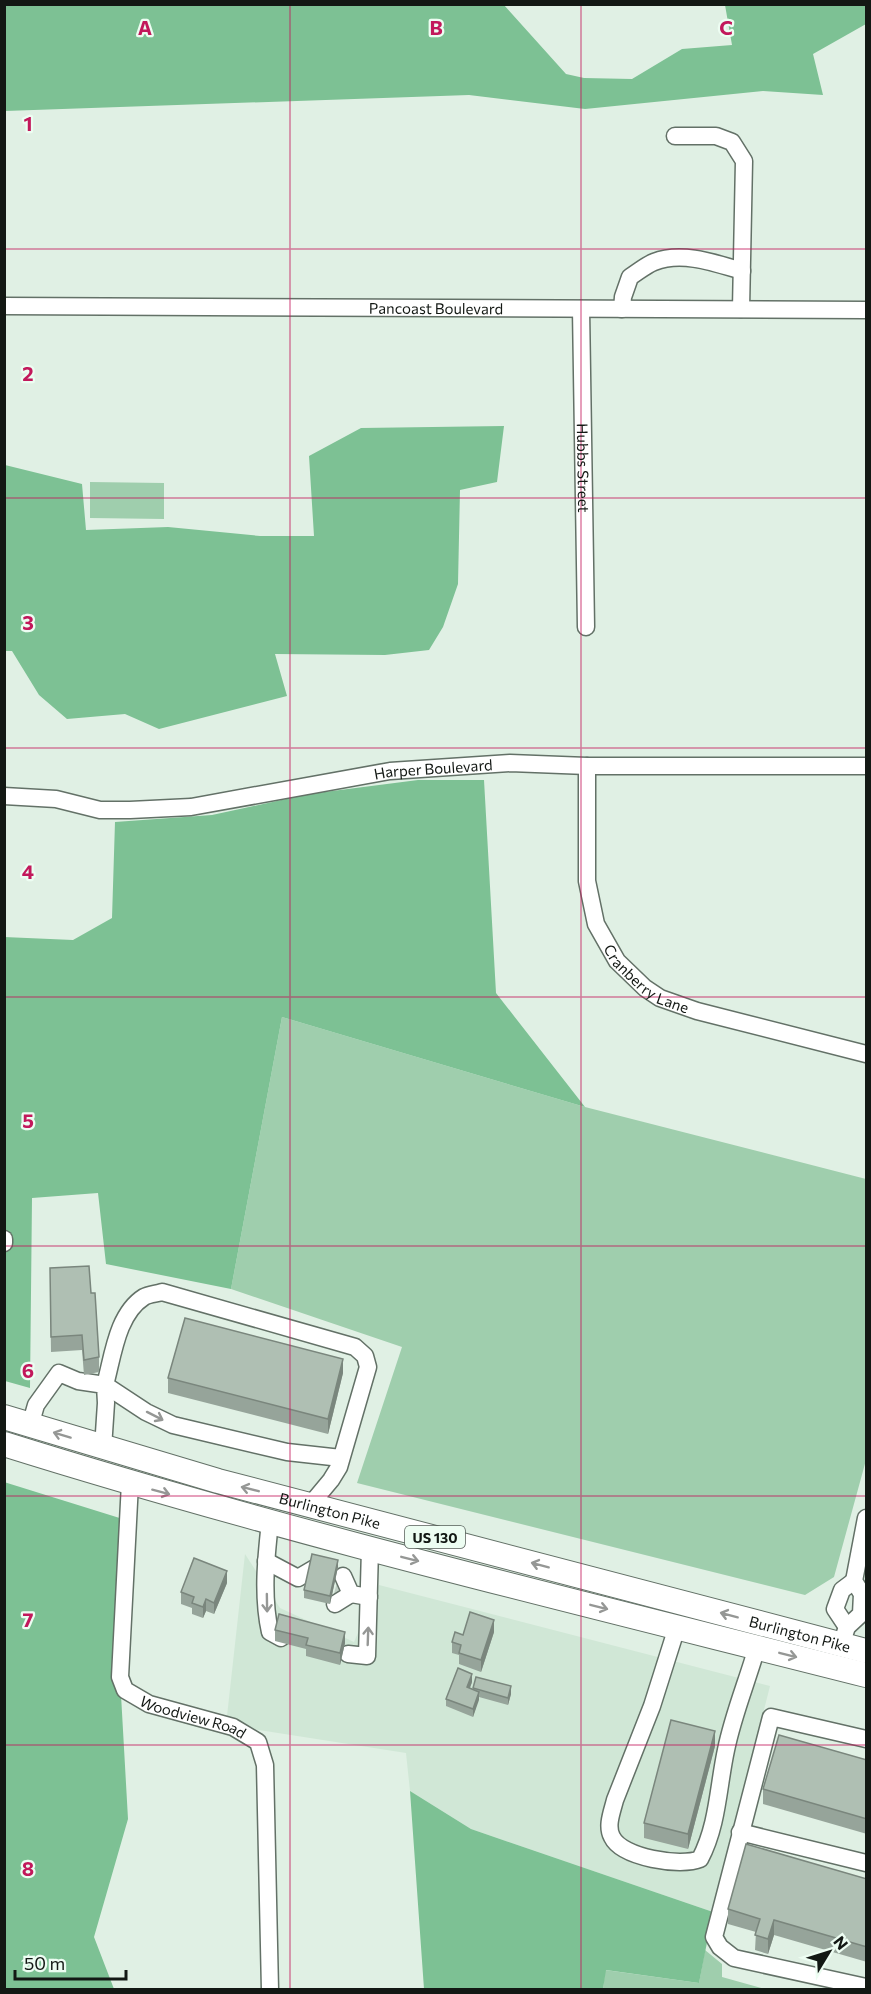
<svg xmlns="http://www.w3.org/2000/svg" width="871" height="1994" font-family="Commissioner,sans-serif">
	<rect width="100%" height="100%" fill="#e0f0e4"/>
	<!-- built -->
	<path fill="#d0e7d6" d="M245,1554l35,54 74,34 25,-57 391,101 -57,226 -242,-83 -61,-38 -4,-38 -180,-28z"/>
	<!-- green -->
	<g fill="#9fcead">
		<path d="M90,482l74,1v36l-74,-1z"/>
		<path d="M282,1017l303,90 281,72v281l-32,117 -29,18 -448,-112 45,-136 -171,-58z"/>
		<path d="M705,1950l17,14v13l43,12 -162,1 2,-20 94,13z"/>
	</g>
	<!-- forest -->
	<g fill="#7dc194">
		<path d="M4,5h500l62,69 18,4 48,1 50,-30 50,-4 -7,-40h141v19l-53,30 10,41 -60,-4 -178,18 -116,-14 -464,16z"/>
		<path d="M504,426l-7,56 -37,8 -2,94 -15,43 -14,23 -44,5 -110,-1 12,42 -128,33 -34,-15 -58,5 -28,-24 -27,-44h-7v-186l77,19 4,46 82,-3 92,9h54l-5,-80 52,-28z"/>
		<path d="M418,780h66l12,213 89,114 -303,-90 -51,272 -125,-25 -8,-71 -66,5 -2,190 -25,-7 -1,-444 69,3 39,-22 3,-96 97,-7 97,-21z"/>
		<path d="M4,1482l122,38 -6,157 8,142 -34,118 20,52h-109z"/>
		<path d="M410,1791l61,38 242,83 -14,71 -93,-13 -3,19h-179z"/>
	</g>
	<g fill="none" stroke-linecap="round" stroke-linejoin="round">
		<!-- minor-tunnel -->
		<path stroke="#c1d0c5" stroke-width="16" stroke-dasharray="16 8" stroke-linecap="butt" d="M312,1583l27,7"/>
		<defs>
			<g id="minor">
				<path d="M675,136h41l16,6 12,19 -3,148"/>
				<path id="s1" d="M4,306l862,4"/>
				<path id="s2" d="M581,309l5,318"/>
				<path d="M622,309l1,-12 7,-20c8,-5 16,-12 24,-15 28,-11 61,1 88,9"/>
				<path id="s3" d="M587,766v115l9,43 21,37 28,27 15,10 37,13 169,43"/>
				<path id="s4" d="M4,796l52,3 44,11h30l61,-3 199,-36 120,-8 77,3h279"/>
				<path d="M4,1239v4"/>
				<path d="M30,1426l6,-21 23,-32 19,8 27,4 1,18 -3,45"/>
				<path id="s5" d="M130,1483l-10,194 5,13 24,14 84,23 25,15 7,23 5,225"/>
				<path d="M311,1504l20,-24 8,-13 29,-100 -3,-11 -10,-9 -193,-55c-6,2 -13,2 -18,5 -27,17 -31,59 -39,88l41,27 27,13 114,27 54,6"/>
				<path d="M270,1522c-4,36 -8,74 0,110l11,6"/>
				<path d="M266,1561l32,17 17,-10"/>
				<path d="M343,1576l8,18 18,3"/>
				<path d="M335,1604l16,-10"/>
				<path d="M677,1627l-25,79 -37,94c-3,12 -9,26 -3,37 10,21 69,30 88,22 18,-34 18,-72 26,-109 7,-35 21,-68 31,-103"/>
				<path d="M847,1627l-12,-18 7,-19 12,-9"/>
				<path d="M841,1645l6,-18 14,-13 1,-20 -8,-13 12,-63"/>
				<path d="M348,1654l19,2 3,-107"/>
				<path d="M866,1739l-95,-22 -57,220 6,10 14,11 132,29"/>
				<path d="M740,1832l126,31"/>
			</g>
			<g id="highway">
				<path id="s6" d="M4,1417l214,64 648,170"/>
				<path d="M4,1444c284,89 574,158 862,231"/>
			</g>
		</defs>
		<!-- minor casing -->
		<use href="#minor" stroke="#637167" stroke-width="19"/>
		<!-- highway casing -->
		<use href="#highway" stroke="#637167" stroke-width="26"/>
		<!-- minor -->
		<use href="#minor" stroke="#fff" stroke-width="16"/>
		<!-- highway -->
		<use href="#highway" stroke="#fff" stroke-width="24"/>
	</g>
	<!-- wall -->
	<g fill="#96a49a">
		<path d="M50,1283l41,10 8,64v15l-15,3 -2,-25 -31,2z"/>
		<path d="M343,1373l-15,61 -160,-41v-15z"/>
		<path d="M338,1567l-8,37 -26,-6v-8z"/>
		<path d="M227,1583l-13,31 -8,-3 -3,7 -11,-4v-6l-11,-4v-12z"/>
		<path d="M275,1630l70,13 -5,22 -34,-9v-7l-31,-8z"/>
		<path d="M494,1632l-13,40 -22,-8v-9l-7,-2v-11l11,-7z"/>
		<path d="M472,1682l-2,6 3,2v-2l38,6 -3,11 -29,-8 -6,20 -27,-11v-7z"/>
		<path d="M715,1746l-27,103 -44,-11v-15z"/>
		<path d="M867,1760v74l-104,-30v-15z"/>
		<path d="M867,1879v83l-93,-27 -6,19 -13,-4 1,-18 -28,-8v-15z"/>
	</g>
	<!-- shaded-wall -->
	<g fill="#7a867d">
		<path d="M343,1359v14l-15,61v-15z"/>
		<path d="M338,1560v7l-8,37v-8z"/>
		<path d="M227,1571v12l-13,31v-11z"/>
		<path d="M206,1599v12l-3,7v-11z"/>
		<path d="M494,1620v12l-13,40v-12z"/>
		<path d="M345,1632v11l-5,22v-12z"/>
		<path d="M472,1674v8l-5,13v-8z"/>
		<path d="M511,1686v8l-3,11v-7z"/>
		<path d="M479,1692v8l-6,17v-8z"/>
		<path d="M715,1731v15l-27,103v-15z"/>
		<path d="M774,1920v15l-6,19v-15z"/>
	</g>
	<!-- building -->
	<g fill="#afbfb3" stroke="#7a867d" stroke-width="1.5">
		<path d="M89,1266l2,27h4l4,64 -15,3 -2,-25 -31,2 -1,-69z"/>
		<path d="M185,1318l158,41 -15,60 -160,-41z"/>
		<path d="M312,1554l26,6 -8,36 -26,-6z"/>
		<path d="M194,1558l33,13 -13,32 -8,-4 -3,8 -11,-4 2,-6 -13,-5z"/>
		<path d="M470,1612l24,8 -13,40 -22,-7 2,-8 -9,-3 3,-10 8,3z"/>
		<path d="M279,1614l66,18 -5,21 -34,-8 2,-7 -33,-8z"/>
		<path d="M458,1668l14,6 -5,13 12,5 -6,17 -27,-10z"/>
		<path d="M476,1677l35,9 -3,12 -35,-10z"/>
		<path d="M671,1720l44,11 -27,103 -44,-11z"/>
		<path d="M779,1735l88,25v59l-104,-30z"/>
		<path d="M746,1844l121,35v68l-93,-27 -6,19 -13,-4 5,-16 -32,-10z"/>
	</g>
	<!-- one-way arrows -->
	<defs><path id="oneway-shaft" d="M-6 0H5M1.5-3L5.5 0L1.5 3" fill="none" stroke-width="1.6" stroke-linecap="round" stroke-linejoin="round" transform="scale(1.5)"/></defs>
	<g stroke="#959795">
		<use href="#oneway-shaft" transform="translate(155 1416) rotate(27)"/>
		<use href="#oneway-shaft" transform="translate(62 1435) rotate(-163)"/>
		<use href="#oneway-shaft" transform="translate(250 1489) rotate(-166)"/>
		<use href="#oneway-shaft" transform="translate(161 1492) rotate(15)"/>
		<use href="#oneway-shaft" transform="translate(410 1559) rotate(14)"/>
		<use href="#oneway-shaft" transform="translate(540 1565) rotate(-165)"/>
		<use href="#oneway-shaft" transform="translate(267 1603) rotate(89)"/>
		<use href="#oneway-shaft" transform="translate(599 1607) rotate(14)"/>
		<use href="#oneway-shaft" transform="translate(729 1615) rotate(-165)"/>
		<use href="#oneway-shaft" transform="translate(368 1636) rotate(-88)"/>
		<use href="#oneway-shaft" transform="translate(788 1655) rotate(14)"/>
	</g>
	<!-- grid -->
	<path fill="none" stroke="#c2185b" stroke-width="1.5" stroke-opacity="0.55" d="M290,4v1986M581,4v1986M4,249h862M4,498h862M4,748h862M4,997h862M4,1246h862M4,1496h862M4,1745h862"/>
	<g text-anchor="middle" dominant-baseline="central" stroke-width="4.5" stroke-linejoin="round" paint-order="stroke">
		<!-- shield labels -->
		<rect fill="#edfdf2" stroke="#545d57" stroke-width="1.5" x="405" y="1526" width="60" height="22" rx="4.5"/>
		<g font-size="14" font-weight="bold" fill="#131814">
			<text x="435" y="1537">US 130</text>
		</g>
		<!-- street labels -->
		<g font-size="15" fill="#131814" stroke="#edfdf2">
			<text stroke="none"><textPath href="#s1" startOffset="432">Pancoast Boulevard</textPath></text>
			<text stroke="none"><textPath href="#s2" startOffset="159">Hubbs Street</textPath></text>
			<text stroke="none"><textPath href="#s4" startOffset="434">Harper Boulevard</textPath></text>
			<text stroke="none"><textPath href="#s3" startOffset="236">Cranberry Lane</textPath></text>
			<text stroke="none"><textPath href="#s6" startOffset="339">Burlington Pike</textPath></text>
			<text stroke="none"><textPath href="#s6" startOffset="825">Burlington Pike</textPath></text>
			<text stroke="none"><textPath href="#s5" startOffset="282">Woodview Road</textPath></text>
		</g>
	</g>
	<g font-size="20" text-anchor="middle" font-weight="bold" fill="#c2185b" stroke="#edfdf2" stroke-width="4.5" stroke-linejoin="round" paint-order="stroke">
		<text x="145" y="35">A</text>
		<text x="436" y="35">B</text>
		<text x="726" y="35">C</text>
		<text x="28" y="131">1</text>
		<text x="28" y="381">2</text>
		<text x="28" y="630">3</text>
		<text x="28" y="879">4</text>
		<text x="28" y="1128">5</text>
		<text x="28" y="1378">6</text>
		<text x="28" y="1627">7</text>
		<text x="28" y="1876">8</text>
	</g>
	<!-- border -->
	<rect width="871" height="1994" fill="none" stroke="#131814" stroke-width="12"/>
	<!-- north arrow -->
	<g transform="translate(829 1952) rotate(52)" stroke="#edfdf2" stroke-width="4.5" paint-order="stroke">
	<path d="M0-4.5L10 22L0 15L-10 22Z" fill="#131814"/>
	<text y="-9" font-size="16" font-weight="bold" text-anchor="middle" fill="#131814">N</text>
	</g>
	<!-- scale -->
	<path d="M15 1970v9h111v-9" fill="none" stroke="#131814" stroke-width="3"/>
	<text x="24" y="1970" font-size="18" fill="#131814" stroke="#edfdf2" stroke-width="4.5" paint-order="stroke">50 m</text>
</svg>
